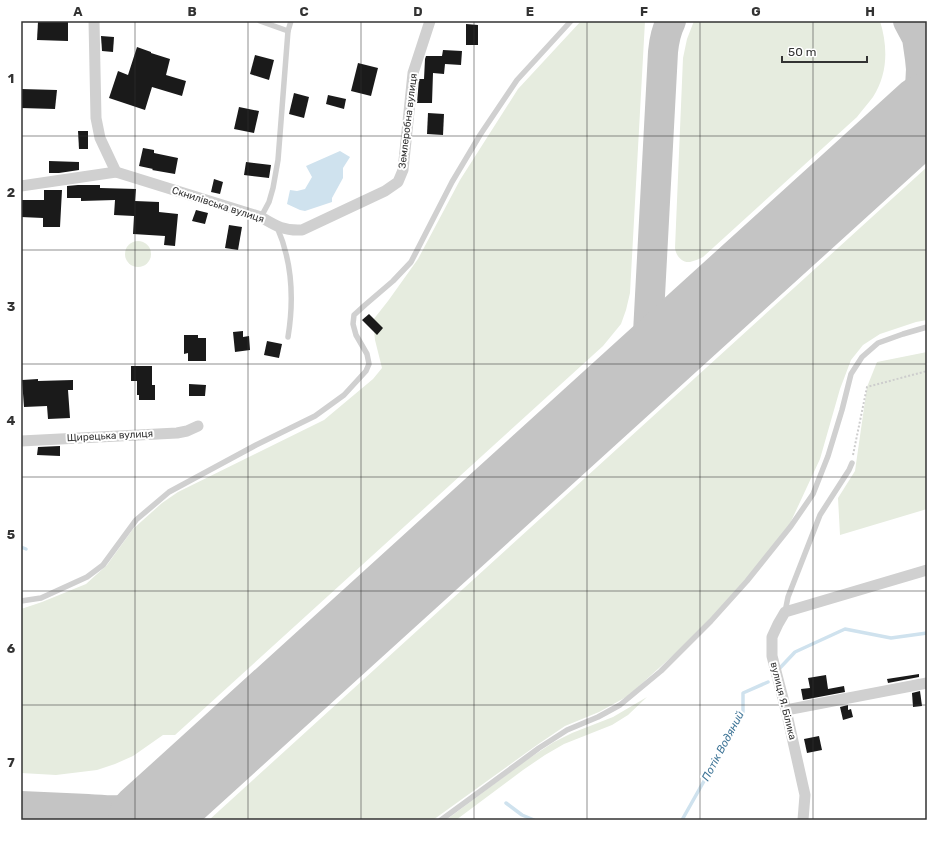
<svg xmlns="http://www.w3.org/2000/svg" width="948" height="841" font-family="Rubik,sans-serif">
	<rect width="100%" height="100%" fill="#fff"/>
	<!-- green -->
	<g fill="#e6ecdf">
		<path d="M581,21h64l-15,272 -4,17 -5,14 -18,22 -428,389h-12l-30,21 -18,8 -18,6 -41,5 -35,-2v-164l21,-7 44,-18 21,-19 26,-36 29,-26 16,-11 146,-72 49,-41 9,-11 -7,-28 -2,-20 15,-19 30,-42 42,-79 58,-91z"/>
		<path d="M694,21h186c8,26 8,53 -7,76 -5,7 -11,13 -16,20l-154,140c-4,2 -9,4 -13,5 -8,1 -14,-6 -15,-14l8,-190 4,-19z"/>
		<path d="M927,167v153l-11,2 -36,12 -17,11 -12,15 -11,29 -20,70 -33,71 -25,31 -63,71 -71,64 -29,16 -34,14 -28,19 -104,75h-224z"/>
		<circle cx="138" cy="254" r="13"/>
		<path d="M927,352v157l-87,26 -2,-37 17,-27 12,-84 10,-25z"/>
		<path d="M647,697l-19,18 -16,10 -48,19 -19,11 -22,15 -67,50h-10l79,-59 29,-19 18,-9 41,-16z"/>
	</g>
	<!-- water -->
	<path fill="#cfe2ee" d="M340,151l10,6 -7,11v10l-11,20v4l-27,9 -5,-1 -13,-6 3,-14 7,1 8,-2 7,-12 -6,-11z"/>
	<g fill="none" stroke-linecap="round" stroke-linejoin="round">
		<!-- stream -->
		<g stroke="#cfe2ee" stroke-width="3.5">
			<path d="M21,547l5,2"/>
			<path d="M778,670l17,-18 50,-23 46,9 36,-5"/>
			<path d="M506,803l16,12 12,5"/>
			<path d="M682,820l61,-108v-19l25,-11"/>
		</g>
		<!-- taxiway -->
		<g stroke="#c4c4c4" stroke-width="30">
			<path d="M894,141l17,-22 3,-9 6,-22 1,-19 -1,-10 -3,-21 -9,-17"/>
			<path d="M606,402c24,-24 37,-35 42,-69l15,-281c1,-11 3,-21 8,-31"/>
			<path d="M21,806c22,1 45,2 67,3 18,1 38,3 55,-2 16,-5 30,-14 43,-24"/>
		</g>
		<!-- runway -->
		<path stroke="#c4c4c4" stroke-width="76" d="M146,820l781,-709"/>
	</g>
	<!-- building -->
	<g fill="#1a1a1a">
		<path d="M38,22h30v19l-31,-1z"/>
		<path d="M466,24l12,1v20h-12z"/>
		<path d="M101,36l13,1 -1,15 -11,-1z"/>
		<path d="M137,47l14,5v1l19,6 -4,16 20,6 -4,15 -30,-9 -7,23 -36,-12 9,-27 10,4z"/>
		<path d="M443,50l19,1 -1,14 -16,-1 -1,10 -11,-1 -1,30h-15l2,-24h5l1,-20 1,-3h16z"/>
		<path d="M255,55l19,5 -5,20 -19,-6z"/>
		<path d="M358,63l20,5 -7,28 -20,-5z"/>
		<path d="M21,89l36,1 -2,19 -34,-1z"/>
		<path d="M294,93l15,4 -5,21 -15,-4z"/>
		<path d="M328,95l18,4 -2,10 -18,-5z"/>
		<path d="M239,107l20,4 -5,22 -20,-4z"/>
		<path d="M428,113l16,1 -1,21 -16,-1z"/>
		<path d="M78,131h10v18h-9z"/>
		<path d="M143,148l11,2v3l24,5 -3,16 -23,-4 1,-1 -14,-3z"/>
		<path d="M49,161l30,1v8l-20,3h-10z"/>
		<path d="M246,162l25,3 -2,13 -25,-3z"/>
		<path d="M214,179l9,3 -3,12 -9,-2z"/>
		<path d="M78,185h22v3l36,1 -1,12 24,1v10l19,2 -3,32 -11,-1 1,-9 -32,-2 1,-18 -20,-1 1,-15 -34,1v-3h-14v-12z"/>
		<path d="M44,190h18l-2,37h-17v-9l-22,-1v-17h23z"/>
		<path d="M196,210l12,3 -3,11 -13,-3z"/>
		<path d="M229,225l13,2 -4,23 -13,-2z"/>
		<path d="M369,314l14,14 -6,7 -15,-15z"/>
		<path d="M243,331v6l6,-1 1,14 -15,2 -2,-20z"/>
		<path d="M184,335h14v3h8v23h-18v-8l-4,1z"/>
		<path d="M267,341l15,3 -3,14 -15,-3z"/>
		<path d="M131,366h21v19h3v15h-16v-5h-2v-14h-6z"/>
		<path d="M38,379v2l35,-1v10h-5l2,28 -22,1 -1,-13 -23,1 -2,-27z"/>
		<path d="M189,384l17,1 -1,11h-16z"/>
		<path d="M60,446v10l-23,-1 1,-8z"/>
		<path d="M919,674v3l-31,6 -1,-4z"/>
		<path d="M826,675l2,14 16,-3 1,6 -42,8 -2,-11 9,-1 -2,-10z"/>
		<path d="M920,691l2,15 -9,1 -1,-14z"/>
		<path d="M848,705v5l3,-1 2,8 -10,3 -3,-13z"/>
		<path d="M819,736l3,14 -15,3 -3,-14z"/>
	</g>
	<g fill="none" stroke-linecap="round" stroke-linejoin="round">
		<!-- path -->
		<path stroke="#cdcdcd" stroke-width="2" stroke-dasharray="2 2" stroke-linecap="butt" d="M853,455l14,-68 60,-16"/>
		<!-- lane -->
		<g stroke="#d0d0d0" stroke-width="5.5">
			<path d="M260,21l28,10"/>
			<path d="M261,217l8,-15 4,-14 5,-28 10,-129 3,-10"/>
			<path d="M277,227c15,34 17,73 11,110"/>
			<path d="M21,601l20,-3 46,-21 16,-12 33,-45 33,-28 87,-47 59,-29 29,-21 22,-24 3,-7 -2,-10 -11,-19 -3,-11 1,-9 11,-10 28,-24 18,-19 41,-80 28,-47 37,-55 54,-59"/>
			<path d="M785,612l3,-15 32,-82 29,-45 3,-7"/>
			<path d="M441,820l98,-72 28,-18 31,-13 22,-12 41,-34 50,-50 36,-40 44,-55 22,-32 15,-38 14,-46 9,-36 11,-17 16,-14 25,-9 24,-7"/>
		</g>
		<!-- street -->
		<g stroke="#d0d0d0" stroke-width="11">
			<path d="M94,21l2,97 4,20 16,34 145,45c15,9 23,14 41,13l83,-39 13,-9 5,-12 10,-97 17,-52"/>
			<path d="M21,186l95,-14"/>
			<path d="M21,441l156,-8 10,-2 11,-5"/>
			<path d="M786,710l141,-27"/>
			<path d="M803,820l2,-25 -19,-85 -14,-54v-19l6,-13 7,-12 142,-42"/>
		</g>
	</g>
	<!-- grid -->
	<path fill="none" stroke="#333" stroke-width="1" stroke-opacity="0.55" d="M135,21v799M248,21v799M361,21v799M474,21v799M587,21v799M700,21v799M813,21v799M21,136h906M21,250h906M21,364h906M21,477h906M21,591h906M21,705h906"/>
	<g text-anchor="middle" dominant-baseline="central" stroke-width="4" stroke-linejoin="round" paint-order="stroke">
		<!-- street labels -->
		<g font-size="10" fill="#333" stroke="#fff">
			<text transform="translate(408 121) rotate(-83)">Землеробна вулиця</text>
			<text transform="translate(218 205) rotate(18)">Скнилівська вулиця</text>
			<text transform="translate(110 436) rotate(-3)">Щирецька вулиця</text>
			<text transform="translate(783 701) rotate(76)">вулиця Я. Білика</text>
		</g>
		<!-- water labels -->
		<g font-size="11" font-style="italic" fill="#3f7597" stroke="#fff">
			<text transform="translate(723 746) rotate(-62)">Потік Водяний</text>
		</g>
	</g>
	<!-- border -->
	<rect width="948" height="841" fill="none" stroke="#ffffff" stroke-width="44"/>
	<!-- scale -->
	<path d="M782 56v6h85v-6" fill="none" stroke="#333333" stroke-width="2"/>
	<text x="788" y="56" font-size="12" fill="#333333" stroke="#ffffff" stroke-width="3" paint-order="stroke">50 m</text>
	<rect x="22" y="22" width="904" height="797" fill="none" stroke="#333" stroke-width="1.5"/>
	<g font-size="13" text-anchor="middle" font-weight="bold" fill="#333">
		<text x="78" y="16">A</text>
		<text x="192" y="16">B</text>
		<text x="304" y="16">C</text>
		<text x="418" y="16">D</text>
		<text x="530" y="16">E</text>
		<text x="644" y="16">F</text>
		<text x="756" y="16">G</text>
		<text x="870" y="16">H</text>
		<text x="11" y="83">1</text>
		<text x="11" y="197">2</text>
		<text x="11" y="311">3</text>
		<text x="11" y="425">4</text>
		<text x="11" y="539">5</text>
		<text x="11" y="653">6</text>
		<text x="11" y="767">7</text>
	</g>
</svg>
